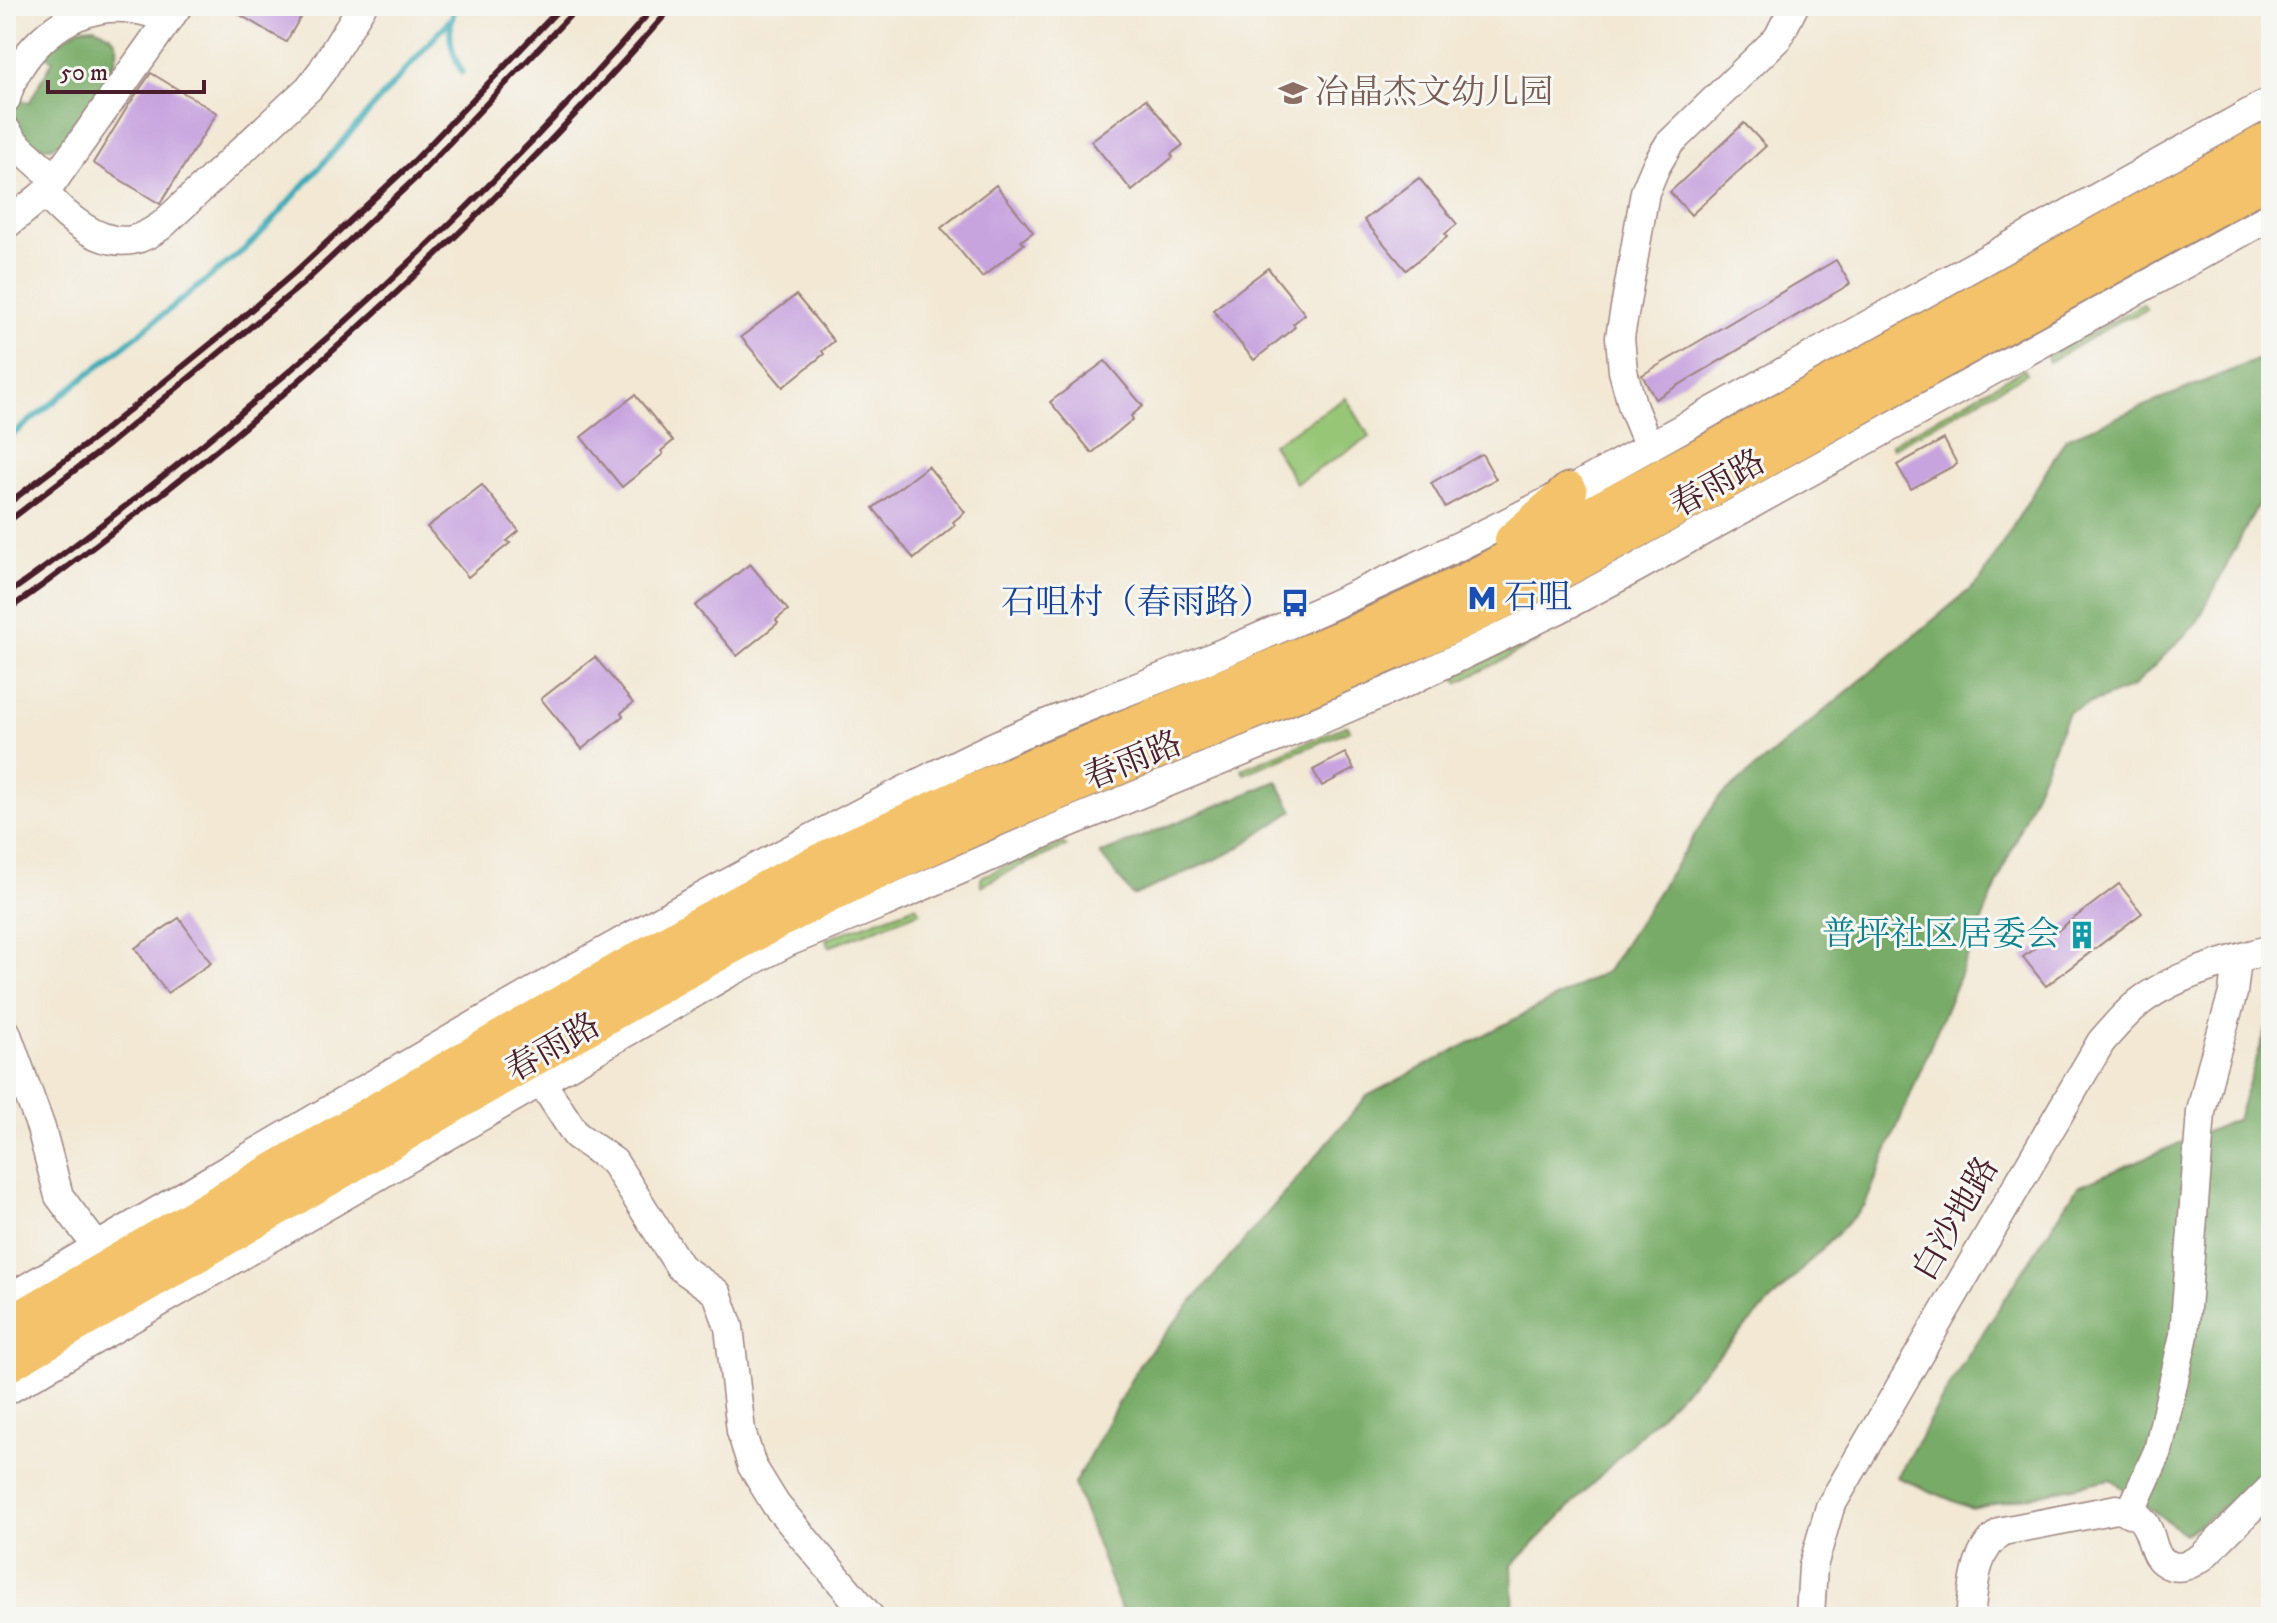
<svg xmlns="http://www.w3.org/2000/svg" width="2277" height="1623" font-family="'IM FELL DW Pica','Noto Serif SC',serif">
	<rect width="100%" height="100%" fill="#f6f6f2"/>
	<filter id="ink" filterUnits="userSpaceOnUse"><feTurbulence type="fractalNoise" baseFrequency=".0125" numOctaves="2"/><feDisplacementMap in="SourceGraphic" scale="16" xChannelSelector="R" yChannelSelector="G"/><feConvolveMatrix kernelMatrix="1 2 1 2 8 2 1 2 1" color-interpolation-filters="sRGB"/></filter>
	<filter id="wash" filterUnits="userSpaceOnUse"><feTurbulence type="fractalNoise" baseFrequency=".006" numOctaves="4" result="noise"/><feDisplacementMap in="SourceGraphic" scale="32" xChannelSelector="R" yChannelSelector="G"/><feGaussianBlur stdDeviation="1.8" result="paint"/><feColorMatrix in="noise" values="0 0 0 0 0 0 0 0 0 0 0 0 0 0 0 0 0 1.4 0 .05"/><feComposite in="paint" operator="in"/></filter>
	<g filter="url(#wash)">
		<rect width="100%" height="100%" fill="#f2e8d4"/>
		<!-- green -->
		<g fill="#96c676" stroke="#707250" stroke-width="2">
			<path d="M2143,304l4,6 -27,11 -71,41 -2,-5z"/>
			<path d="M2024,369l3,4 -134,75 -2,-4z"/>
			<path d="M1346,398l24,39 -74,46 -24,-39z"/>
			<path d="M1536,638l3,3 -81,42 -3,-6z"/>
			<path d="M1348,725l2,5 -106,44 -2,-5z"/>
			<path d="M1062,843l5,3 -52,22 -34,18v-7l2,-3z"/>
			<path d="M916,906l4,6 -91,35 -3,-8z"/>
		</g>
		<!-- forest -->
		<g fill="#78ab67" stroke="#616549" stroke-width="2">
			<path d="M95,27c9,5 20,8 22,19 4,17 -32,76 -45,88 -7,7 -18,14 -28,13 -16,-2 -24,-16 -32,-28l1,-11 5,-10 11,5 24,-43 -10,-6 36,-26z"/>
			<path d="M2271,196v14l-191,106 -6,-10z"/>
			<path d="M2271,354v125l-74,144 -64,64 -65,25 -203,493 -353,361 2,51h-390l-50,-133 66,-121 227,-267 240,-125 111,-172 262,-218 86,-143z"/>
			<path d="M1277,781l16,30 -61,41 -99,44 -33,-42z"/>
			<path d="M2271,1014v450l-32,32 -54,38 -75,-55 -138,30 -75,-32 63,-109 118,-182 159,-67z"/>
		</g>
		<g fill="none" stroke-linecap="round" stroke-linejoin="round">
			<!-- stream -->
			<g stroke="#3aaab6" stroke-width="6">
				<path d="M456,6c-10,24 -6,44 6,66"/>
				<path d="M6,440l239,-191 18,-18 187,-211"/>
			</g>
		</g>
		<g id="blocks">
			<!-- building -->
			<g fill="#c8a4df">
				<path d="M225,6h82l-21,36z"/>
				<path d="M151,73l66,40 -57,91 -67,-41 35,-57z"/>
				<path d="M1146,99l37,46 -12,9 2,3 -41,34 -41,-50z"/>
				<path d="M1744,123l22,23 -75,69 -21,-23z"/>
				<path d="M1419,178l38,46 -12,10 2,3 -41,33 -42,-50z"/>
				<path d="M996,185l37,47 -12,9 3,3 -42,33 -41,-49z"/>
				<path d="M1836,260l14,24 -195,115 -13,-24z"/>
				<path d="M1268,268l37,46 -12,10 2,3 -41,33 -41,-50z"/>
				<path d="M796,295l38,46 -12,10 2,3 -41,33 -42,-50z"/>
				<path d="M1105,361l38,45 -12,10 2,3 -41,34 -42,-51z"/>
				<path d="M635,395l38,46 -12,10 2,3 -41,33 -41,-50z"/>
				<path d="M1944,439l13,25 -46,25 -14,-24z"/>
				<path d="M1482,454l14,25 -51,28 -14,-24z"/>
				<path d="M928,466l37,46 -12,10 2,3 -41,34 -41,-51z"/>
				<path d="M482,485l37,46 -12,10 3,2 -42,34 -41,-50z"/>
				<path d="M750,564l38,46 -12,10 2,3 -41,33 -42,-50z"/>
				<path d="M595,657l38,46 -12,10 2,3 -41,33 -41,-50z"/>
				<path d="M1345,753l9,16 -32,17 -9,-16z"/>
				<path d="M2119,884l23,29 -96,73 -23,-29z"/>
				<path d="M179,918l32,45 -44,30 -32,-45z"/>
			</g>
		</g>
	</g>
	<g filter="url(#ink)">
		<use href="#blocks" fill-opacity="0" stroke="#9e8480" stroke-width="2"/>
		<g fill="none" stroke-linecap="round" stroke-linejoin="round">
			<defs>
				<g id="minor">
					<path d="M6,99c11,-44 52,-83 96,-90 22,-4 46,3 68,9"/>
					<path d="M6,130l9,13 40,36"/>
					<path d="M45,193c20,23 53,53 87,47 11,-2 20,-8 29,-14l148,-138 13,-17 40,-65"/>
					<path d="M6,225l39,-32 133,-187"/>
					<path d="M1649,447l-16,-39 -10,-37 -3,-34 25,-145 11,-26 13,-22 109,-106 16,-32"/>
					<path d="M6,1032l35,96 18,68 38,51"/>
					<path d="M541,1081l35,54 38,27 66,105 37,26 12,34 12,104 11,35 24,39 94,112"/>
					<path d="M6,1300c316,-184 629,-377 957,-539 79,-39 163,-68 245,-102 123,-51 243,-107 361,-168l702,-390"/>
					<path d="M6,1391l721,-417 61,-32 96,-39 177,-77 259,-106 81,-35 158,-76 77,-41 635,-352"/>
					<path d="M2130,1513l28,-62 26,-116 17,-223 10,-43 22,-76 4,-34"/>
					<path d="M1810,1617l3,-51 17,-59 271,-465c13,-15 27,-32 44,-44 38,-26 82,-36 126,-49"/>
					<path d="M1970,1617c4,-31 4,-68 33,-86l114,-22c8,2 17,4 24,10 15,15 7,40 31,47 12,3 20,-3 30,-9l69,-69"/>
				</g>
				<g id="major">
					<path d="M1513,540l56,-49"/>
					<path d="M6,1327l492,-287 203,-116 72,-39 73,-36 149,-67 360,-149 112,-52 243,-130 561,-312"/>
					<path d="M6,1365c148,-86 297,-172 445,-259 111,-64 222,-131 336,-190 217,-113 450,-190 671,-294 117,-55 229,-120 341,-182 157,-88 315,-176 472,-263"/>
				</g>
			</defs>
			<!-- minor casing -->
			<use href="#minor" stroke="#9e8480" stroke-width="31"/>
			<!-- major casing -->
			<use href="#major" stroke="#9e8480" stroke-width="39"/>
			<!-- minor -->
			<use href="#minor" stroke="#fff" stroke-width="28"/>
			<!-- major -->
			<use href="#major" stroke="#f3c26a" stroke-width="36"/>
			<!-- rail -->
			<g stroke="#4a1f2b" stroke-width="6">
				<path d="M6,505l95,-72 123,-100 71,-61 119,-111 148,-155"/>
				<path d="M6,523l103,-79 196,-162 114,-107 160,-169"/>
				<path d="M6,595c68,-47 133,-99 197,-151 162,-133 315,-279 452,-438"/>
				<path d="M6,611c43,-29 85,-62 126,-94 197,-151 378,-324 541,-511"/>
			</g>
		</g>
	</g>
	<!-- icons -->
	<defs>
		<symbol id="school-bare" viewBox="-9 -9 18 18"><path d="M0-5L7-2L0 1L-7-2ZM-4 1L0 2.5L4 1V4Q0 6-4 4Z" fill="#8d6e63" stroke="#f6f6f2" stroke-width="2.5" paint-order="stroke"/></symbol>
		<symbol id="metro-bare" viewBox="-9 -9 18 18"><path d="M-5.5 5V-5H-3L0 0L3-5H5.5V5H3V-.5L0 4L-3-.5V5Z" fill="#1a4fb4" stroke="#f6f6f2" stroke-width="2.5" paint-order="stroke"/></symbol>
		<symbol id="bus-bare" viewBox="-9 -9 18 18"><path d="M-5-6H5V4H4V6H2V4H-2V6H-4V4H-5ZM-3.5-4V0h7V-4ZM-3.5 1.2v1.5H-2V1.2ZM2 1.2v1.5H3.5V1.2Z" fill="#1a4fb4" stroke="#f6f6f2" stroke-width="2.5" paint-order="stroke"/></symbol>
		<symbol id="building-bare" viewBox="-9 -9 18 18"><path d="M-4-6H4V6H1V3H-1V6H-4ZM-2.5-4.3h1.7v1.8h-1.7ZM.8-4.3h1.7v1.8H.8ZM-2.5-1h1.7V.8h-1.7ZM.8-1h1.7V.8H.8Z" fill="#0f9aa8" stroke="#f6f6f2" stroke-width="2.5" paint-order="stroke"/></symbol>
	</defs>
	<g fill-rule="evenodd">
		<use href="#school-bare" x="1273" y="73" width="40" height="40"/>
		<use href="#metro-bare" x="1462" y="578" width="40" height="40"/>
		<use href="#bus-bare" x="1275" y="583" width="40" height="40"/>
		<use href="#building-bare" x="2062" y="915" width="40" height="40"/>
	</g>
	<g text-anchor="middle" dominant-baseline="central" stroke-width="6" stroke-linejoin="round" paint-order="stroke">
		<!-- education labels -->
		<g font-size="34" fill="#785e54" stroke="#f6f6f2" text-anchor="start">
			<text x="1315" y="93">冶晶杰文幼儿园</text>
		</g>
		<!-- street labels -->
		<g font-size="34" fill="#4a1f2b" stroke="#f6f6f2">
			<text transform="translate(1718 484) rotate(-29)">春雨路</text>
			<text transform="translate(1133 761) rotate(-22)">春雨路</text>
			<text transform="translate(553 1048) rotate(-30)">春雨路</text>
			<text transform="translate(1956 1219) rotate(-60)">白沙地路</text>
		</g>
		<!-- transit labels -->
		<g font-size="34" fill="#164399" stroke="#f6f6f2" text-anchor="start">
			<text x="1504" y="598">石咀</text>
			<text x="1273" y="603" text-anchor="end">石咀村（春雨路）</text>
		</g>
		<!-- culture labels -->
		<g font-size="34" fill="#0d838f" stroke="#f6f6f2" text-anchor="end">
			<text x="2060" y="935">普坪社区居委会</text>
		</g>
	</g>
	<!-- margin -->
	<rect width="2277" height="1623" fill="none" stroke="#f6f6f2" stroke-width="32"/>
	<!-- scale -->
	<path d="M48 80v12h156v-12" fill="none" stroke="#4a1f2b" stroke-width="4"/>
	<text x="60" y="80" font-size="24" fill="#4a1f2b" stroke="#f6f6f2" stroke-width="6" paint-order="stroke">50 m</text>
</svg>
